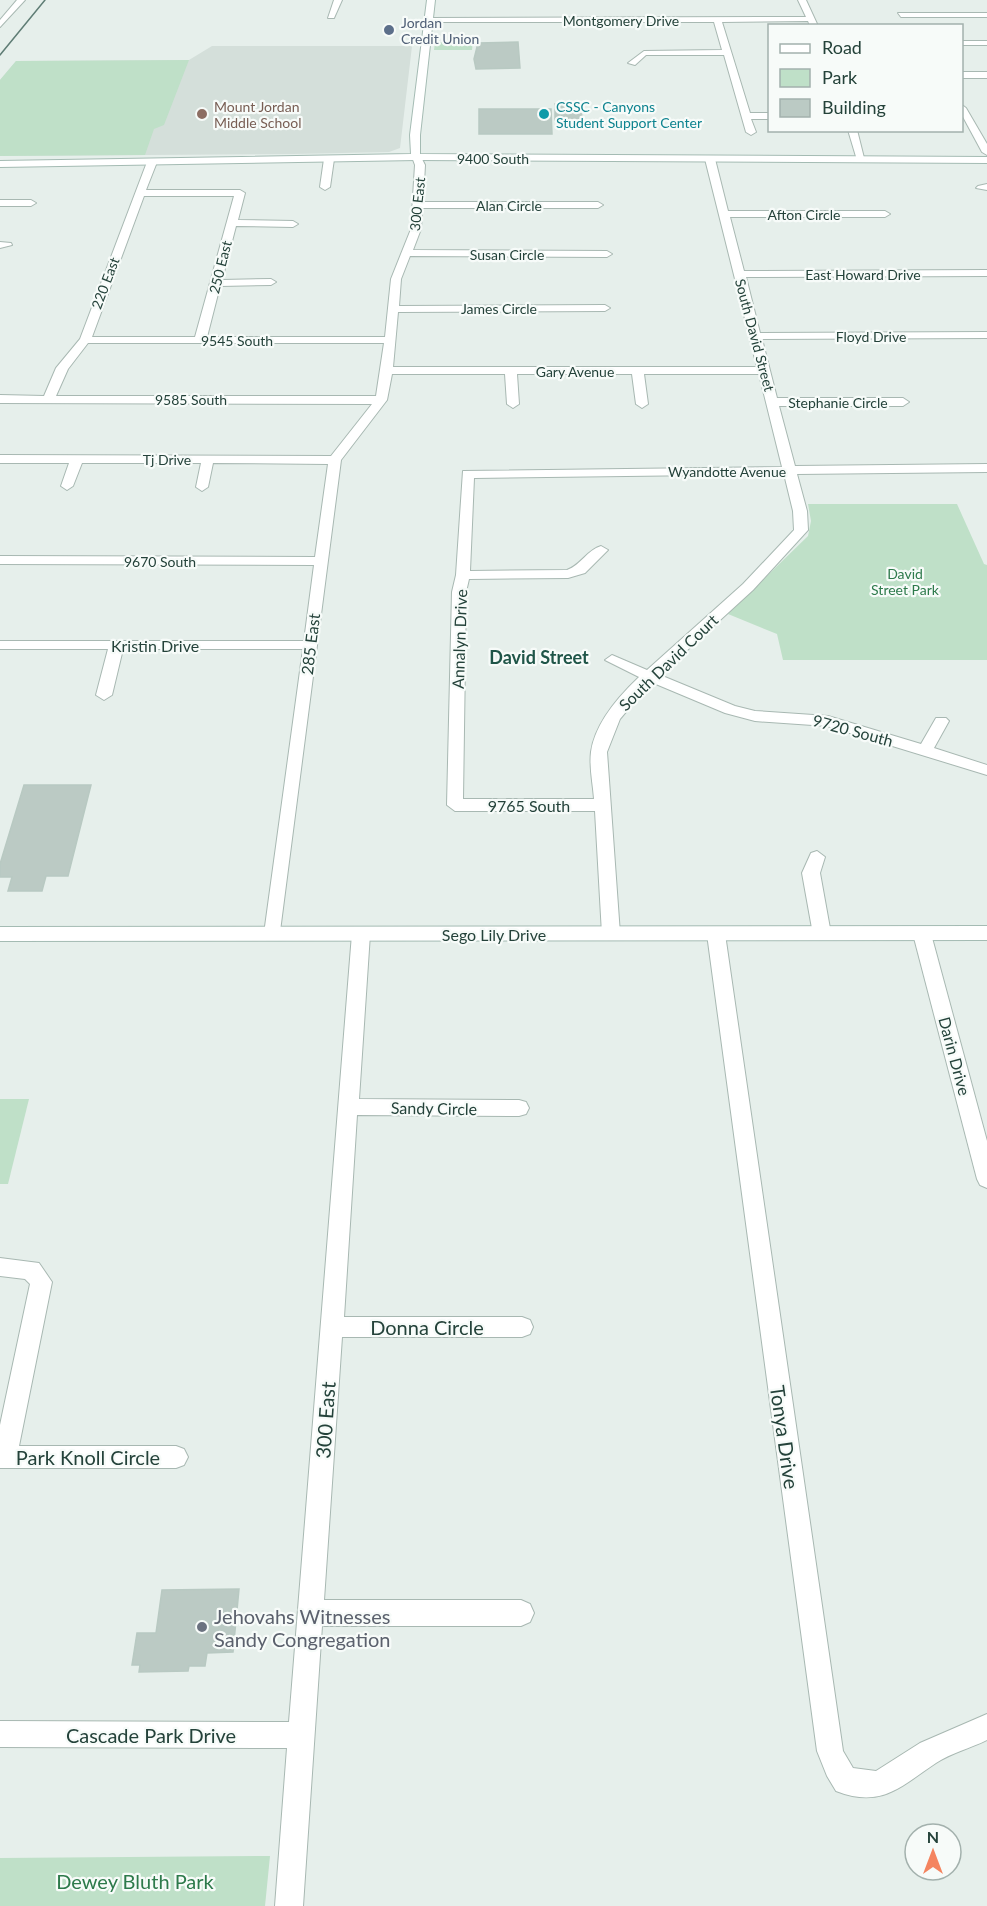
<svg xmlns="http://www.w3.org/2000/svg" width="987" height="1906" font-family="Lato,sans-serif">
	<rect width="100%" height="100%" fill="#e6efeb"/>
	<!-- built -->
	<path fill="#d4dfda" d="M212,46h200l-12,102 -11,4 -95,2 -294,2v-76l16,-19 173,-1z"/>
	<!-- green -->
	<g fill="#bfe0c8">
		<path d="M435,42h38l-1,8h-38z"/>
		<path d="M189,60l-25,65 -10,4 -9,26 -145,1v-76l16,-19z"/>
		<path d="M808,504h149l27,60 3,1v95h-204l-6,-26 -49,-20 80,-78 3,-15z"/>
		<path d="M0,1099h29l-21,85h-8z"/>
		<path d="M270,1856l-5,50h-265v-48z"/>
	</g>
	<!-- building -->
	<g fill="#bbcac4" stroke="#b8c9c2" stroke-width="1.5">
		<path d="M518,42l2,26 -44,1 -2,-10 4,-16z"/>
		<path d="M555,104h26l1,16h-27z"/>
		<path d="M479,109h72l1,25h-73z"/>
		<path d="M24,785h67l-23,91h-22l-4,15h-34l4,-14h-12v-13z"/>
		<path d="M239,1589l-6,63 -26,1 -2,13h-16l-1,5 -49,1 1,-7h-8l5,-32h19l6,-43z"/>
	</g>
	<g fill="none" stroke-linecap="round" stroke-linejoin="round">
		<defs>
			<g id="street">
				<path d="M17,0h8l-25,27v-7z"/>
				<path d="M334,0h8l-8,18h-6z"/>
				<path d="M798,0h8l12,26h-8l-2,-5 -86,1 28,91h20v6h-19l5,13 -5,3 -5,-3 -22,-77h-78l-11,10 -7,-2 16,-12 78,-1 -8,-28h-284l-4,-2 4,-2 376,-1z"/>
				<path d="M898,13h89v4h-86z"/>
				<rect x="962" y="41" width="25" height="4"/>
				<rect x="962" y="72" width="25" height="6"/>
				<path d="M962,105l4,3 21,36v11l-5,-3 -20,-37z"/>
				<path d="M848,130h9l8,32 -8,-2z"/>
				<path d="M417,154l3,1 5,10 -2,37h175l5,3 -5,3h-176l-1,21 -8,21 194,1 5,3 -5,3 -197,-1 -9,23 -2,27 206,-1 5,3 -5,3 -207,1 -5,55h364l-52,-208 5,-3 5,3 13,52h157l5,3 -5,3h-155l14,54 243,-1v6l-241,1 14,56 227,-1v6l-225,1 15,59h126l6,4 -6,4h-124l16,60 192,-2v8l-190,2 10,37 1,19 -55,60 -93,85 75,31 20,5 73,5 93,28 15,-26h10l3,3 -15,27 53,17v10l-160,-49 -72,-5 -30,-8 -74,-31 -31,37 -13,33 13,182 -3,5h-12l-3,-5 -7,-123h-140l-8,-6 5,-213 4,-17 7,-104 319,-4 -23,-93h-115l4,30 -6,4 -6,-4 -4,-30h-115l2,30 -6,4 -6,-4 -2,-30h-113l-5,26 -46,60 -62,479h-12l-3,-5 39,-285h-180l-11,46 -8,5 -8,-5 12,-46h-108v-8h304l10,-76 -314,-1v-8l315,1 13,-93 -115,-1 -5,24 -6,4 -6,-4 5,-24h-119l-9,23 -6,4 -6,-4 8,-23h-69v-8l331,1 41,-52 -372,-1v-8l44,1 12,-28 24,-29 67,-177 5,-3 5,3 -11,28h94l5,3 -7,27 55,1 5,3 -5,3 -57,-1 -14,54 49,-1 5,3 -5,3 -51,1 -13,51h178l6,-58 20,-50 4,-64 -3,-8zM144,196h90l-39,141h-103zM88,343h296l-8,53h-320l12,-27zM784,474l9,37 1,19 -51,54 -96,86 -35,-15 -7,5 34,17c-20,19 -44,46 -48,75 -2,15 2,32 3,47h-131l3,-207 3,-13 99,-1 17,-5 23,-23 -7,-4c-14,4 -20,19 -34,24l-97,1 4,-93z"/>
				<path d="M329,156l5,3 -4,28 -5,3 -5,-3 4,-28z"/>
				<path d="M987,184v6l-11,-2 2,-2z"/>
				<path d="M0,200h31l5,3 -5,3h-31z"/>
				<path d="M0,242l11,1 1,2 -12,3z"/>
				<path d="M817,851l8,6 -5,16 11,61 -3,5h-12l-3,-5 -11,-61 9,-20z"/>
				<path d="M361,927l6,2 3,5 -11,165 160,1 7,2 3,6 -3,6 -7,2 -162,-1 -13,202h178l8,3 3,7 -3,7 -8,3h-180l-18,263h197l9,4 4,9 -4,9 -9,4h-199l-19,280h-28l12,-158 -287,-1v-26l289,1 63,-788 3,-5z"/>
				<path d="M716,927l6,2 3,5 118,817 10,17 23,3 44,-28 67,-29v26c-16,8 -36,13 -51,23 -35,23 -54,46 -100,28l-9,-15 -10,-25 -110,-817 3,-5z"/>
				<path d="M922,927l6,2 3,5 56,207v47l-7,-3 -3,-6 -64,-245 3,-5z"/>
				<path d="M0,1258l39,5 13,19 -33,164h157l8,3 4,8 -4,8 -8,3h-176v-43l30,-141 -5,-5 -25,-3z"/>
			</g>
			<g id="secondary">
				<path d="M427,0h8l-15,135v19l567,3v6l-570,-3 -417,7v-6l411,-7 -1,-19z"/>
				<path d="M987,926v14l-987,1v-14z"/>
			</g>
		</defs>
		<!-- street casing -->
		<use href="#street" stroke="#a8b8b2" stroke-width="2"/>
		<!-- secondary casing -->
		<use href="#secondary" stroke="#a4bbb3" stroke-width="2"/>
		<!-- street -->
		<use href="#street" fill="#fff" fill-rule="evenodd"/>
		<!-- secondary -->
		<use href="#secondary" fill="#fff" fill-rule="evenodd"/>
		<!-- tram -->
		<path stroke="#5f7d75" stroke-width="1.5" d="M0,55l45,-55"/>
	</g>
	<!-- markers -->
	<circle fill="#5c6f8a" stroke="#f7fbf9" stroke-width="2" cx="389" cy="30" r="6"/>
	<circle fill="#8d6e63" stroke="#f7fbf9" stroke-width="2" cx="202" cy="114" r="6"/>
	<circle fill="#0f9aa8" stroke="#f7fbf9" stroke-width="2" cx="544" cy="114" r="6"/>
	<circle fill="#6b7280" stroke="#f7fbf9" stroke-width="2" cx="202" cy="1627" r="6"/>
	<g text-anchor="middle" dominant-baseline="central" stroke-width="4.5" stroke-linejoin="round" paint-order="stroke">
		<!-- far-street labels -->
		<g font-size="14" fill="#24423a" stroke="#f7fbf9">
			<text x="621" y="20">Montgomery Drive</text>
			<text x="493" y="158">9400 South</text>
			<text transform="translate(417 204) rotate(-84)">300 East</text>
			<text x="509" y="205">Alan Circle</text>
			<text x="804" y="214">Afton Circle</text>
			<text x="507" y="254">Susan Circle</text>
			<text transform="translate(220 267) rotate(-76)">250 East</text>
			<text x="863" y="274">East Howard Drive</text>
			<text transform="translate(105 283) rotate(-69)">220 East</text>
			<text x="499" y="308">James Circle</text>
			<text transform="translate(755 335) rotate(75)">South David Street</text>
			<text x="871" y="336">Floyd Drive</text>
			<text x="237" y="340">9545 South</text>
			<text x="575" y="371">Gary Avenue</text>
			<text x="191" y="399">9585 South</text>
			<text x="838" y="402">Stephanie Circle</text>
			<text x="167" y="459">Tj Drive</text>
			<text x="727" y="471">Wyandotte Avenue</text>
			<text x="160" y="561">9670 South</text>
		</g>
		<!-- far-service labels -->
		<g font-size="14" fill="#4e5e75" stroke="#f7fbf9" text-anchor="start">
			<text x="401" y="22">Jordan<tspan x="401" dy="16">Credit Union</tspan></text>
		</g>
		<!-- far-education labels -->
		<g font-size="14" fill="#785e54" stroke="#f7fbf9" text-anchor="start">
			<text x="214" y="106">Mount Jordan<tspan x="214" dy="16">Middle School</tspan></text>
		</g>
		<!-- far-culture labels -->
		<g font-size="14" fill="#0d838f" stroke="#f7fbf9" text-anchor="start">
			<text x="556" y="106">CSSC - Canyons<tspan x="556" dy="16">Student Support Center</tspan></text>
		</g>
		<!-- far-park labels -->
		<g font-size="14" fill="#2d7a4b" stroke="#f7fbf9">
			<text x="905" y="573">David<tspan x="905" dy="16">Street Park</tspan></text>
		</g>
		<!-- street labels -->
		<g font-size="16" fill="#24423a" stroke="#f7fbf9">
			<text transform="translate(459 639) rotate(-88)">Annalyn Drive</text>
			<text transform="translate(310 644) rotate(-83)">285 East</text>
			<text x="155" y="645">Kristin Drive</text>
			<text transform="translate(668 662) rotate(-44)">South David Court</text>
			<text transform="translate(853 730) rotate(15)">9720 South</text>
			<text x="529" y="805">9765 South</text>
			<text x="494" y="934">Sego Lily Drive</text>
			<text transform="translate(955 1056) rotate(75)">Darin Drive</text>
			<text transform="translate(434 1108) rotate(1)">Sandy Circle</text>
		</g>
		<!-- neighbourhood labels -->
		<g font-size="18" font-weight="bold" fill="#1f5548" stroke="#f7fbf9">
			<text x="539" y="657">David Street</text>
		</g>
		<!-- near-street labels -->
		<g font-size="20" fill="#24423a" stroke="#f7fbf9">
			<text x="427" y="1327">Donna Circle</text>
			<text transform="translate(325 1420) rotate(-86)">300 East</text>
			<text transform="translate(785 1437) rotate(82)">Tonya Drive</text>
			<text x="88" y="1457">Park Knoll Circle</text>
			<text x="151" y="1735">Cascade Park Drive</text>
		</g>
		<!-- near-worship labels -->
		<g font-size="20" fill="#5b616d" stroke="#f7fbf9" text-anchor="start">
			<text x="214" y="1616">Jehovahs Witnesses<tspan x="214" dy="23">Sandy Congregation</tspan></text>
		</g>
		<!-- near-park labels -->
		<g font-size="20" fill="#2d7a4b" stroke="#f7fbf9">
			<text x="135" y="1881">Dewey Bluth Park</text>
		</g>
	</g>
	<!-- legend -->
	<rect x="768" y="24" width="195" height="108" fill="#f7fbf9" stroke="#a3b1ad" stroke-width="1.5"/>
	<rect x="780" y="44" width="30" height="9" fill="#ffffff" stroke="#a3b1ad" stroke-width="1.5"/>
	<text x="822" y="54" font-size="18" fill="#24423a">Road</text>
	<rect x="780" y="69" width="30" height="18" fill="#bfe0c8" stroke="#a3b1ad" stroke-width="1.5"/>
	<text x="822" y="84" font-size="18" fill="#24423a">Park</text>
	<rect x="780" y="99" width="30" height="18" fill="#bbcac4" stroke="#a3b1ad" stroke-width="1.5"/>
	<text x="822" y="114" font-size="18" fill="#24423a">Building</text>
	<!-- north arrow -->
	<g transform="translate(933 1852)"><circle r="28" fill="#f7fbf9" stroke="#a3b1ad" stroke-width="1.5"/>
	<path d="M0-4.5L10 22L0 15L-10 22Z" fill="#f4845f"/>
	<text y="-9" font-size="16" font-weight="bold" text-anchor="middle" fill="#24423a">N</text>
	</g>
</svg>
